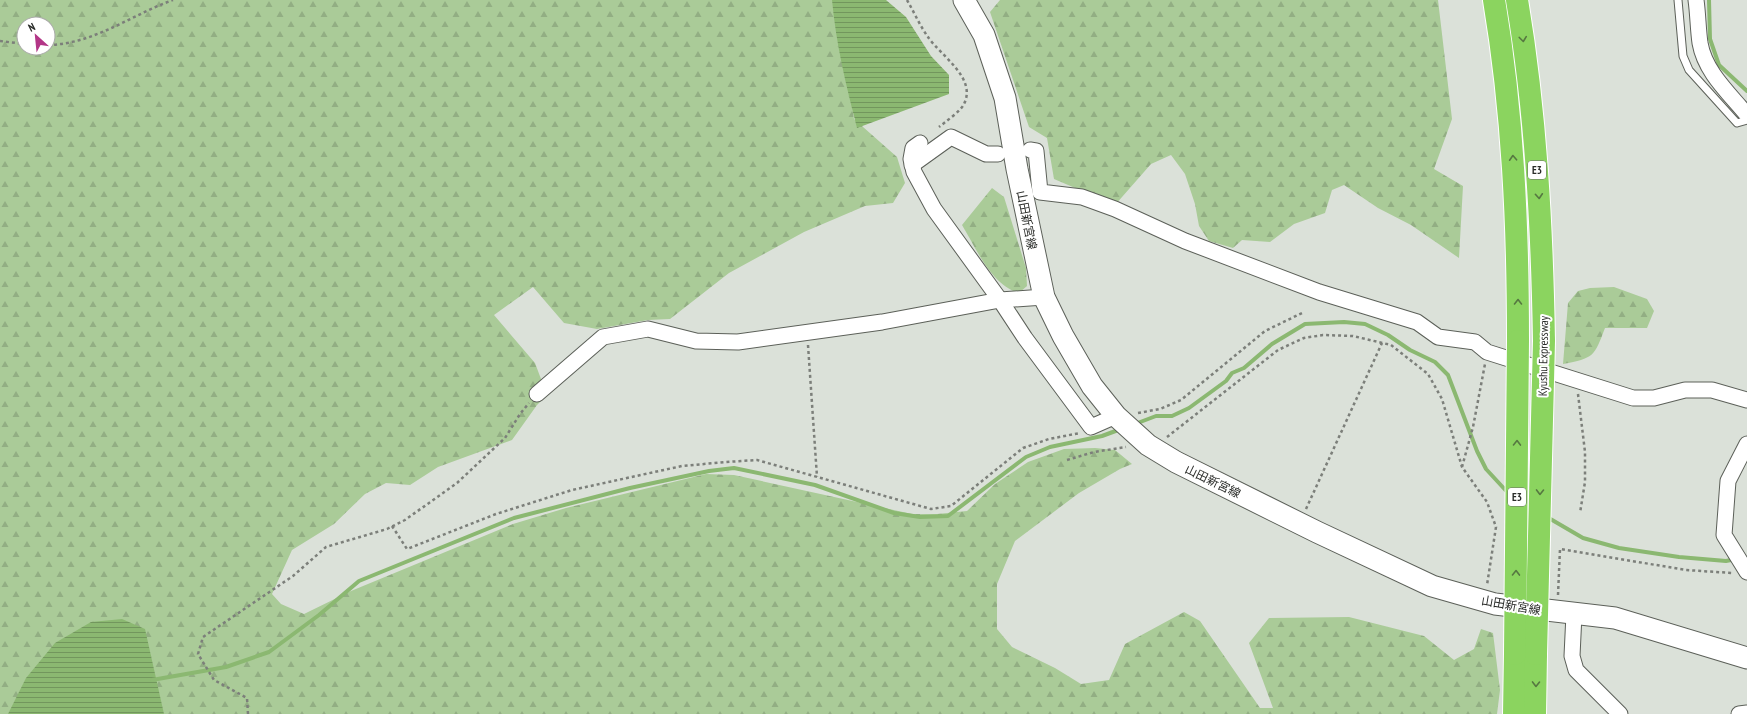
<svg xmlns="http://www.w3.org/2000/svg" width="1747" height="714" font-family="'PT Sans Narrow','Noto Sans JP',sans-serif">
	<defs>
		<pattern id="forest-firs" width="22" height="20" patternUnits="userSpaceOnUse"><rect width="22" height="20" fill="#aacb98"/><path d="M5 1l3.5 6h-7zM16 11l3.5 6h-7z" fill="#92ae83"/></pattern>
		<pattern id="water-rules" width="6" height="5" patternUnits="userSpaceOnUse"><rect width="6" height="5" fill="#8bb871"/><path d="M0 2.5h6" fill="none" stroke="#72965d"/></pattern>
	</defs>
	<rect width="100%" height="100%" fill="#dbe1d9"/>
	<!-- forest -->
	<g fill="url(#forest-firs)" fill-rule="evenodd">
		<path d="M0,0h842l4,64 8,55 43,38 8,26 -12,20 -28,3 -61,26 -75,41 -59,46 -22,1 -51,9 -33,-6 -31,-36 -39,28 41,48 12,32 -10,10 -25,35 -74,27 -28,18 -24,-2 -21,11 -31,30 -42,26 -20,44 9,10 23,10 47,-23 162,-67 53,-16 140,-34 28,1 178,39h25l30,-3 28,-27 33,-22 36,-13 31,-1 20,2 17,14 -12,5 -41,24 -64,48 -18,43v45l15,18 43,21 26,16 28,-4 16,-36 59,-32 16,9 60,87h13l-24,-65 20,-25 80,-1 75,19 30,24 20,-11 7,-20 12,4 7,57 -3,24h-1497zM24,24h24v24h-24z"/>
		<path d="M1000,0h438l14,119 -18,50 29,17 -4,72 -48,-33 -33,-17 -34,-23 -12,5 -7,23 -31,11 -24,18 -28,-2 -9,8 -24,-7 -10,-15 -4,-22 -10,-30 -14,-19 -20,9 -36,41 -61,-26 -7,-41 -18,-11 -39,-115z"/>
		<path d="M992,188l12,9 22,71 1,18 -8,7c-28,-8 -43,-45 -57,-68z"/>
		<path d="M1614,287l33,12 7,12 -7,17h-42c-11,29 -11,30 -42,36l5,-61 10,-12 12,-3z"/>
	</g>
	<!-- water -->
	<g fill="url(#water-rules)">
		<path d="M832,0h54l20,17 25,39 18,19v19l-92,34c-11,-43 -21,-84 -25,-128z"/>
		<path d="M122,619l23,10 19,85h-156l18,-36 29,-35 36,-21z"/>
	</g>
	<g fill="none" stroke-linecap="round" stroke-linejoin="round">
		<!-- stream -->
		<g stroke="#8bb871" stroke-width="4">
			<path d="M1709,0l1,39 9,26 28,26"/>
			<path d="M1135,424l21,-8h16l17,-8 37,-27 6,-8 12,-5 28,-24 33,-20 39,-2 21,2 23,11 22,15 25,12 13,13 29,76 9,18 24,26"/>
			<path d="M1547,517l36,21 36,10 60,9 47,4 10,-2"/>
			<path d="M152,680l74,-13 43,-15 50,-37 40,-34 155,-63 116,-30 79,-17 25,-3 81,17 79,28 26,4 28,-1 78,-59 24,-10 52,-11 19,-7"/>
		</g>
		<defs>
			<path id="service" d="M1678,0l5,56 6,14 48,53 10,-3"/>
			<g id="minor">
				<path d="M1696,0c2,14 2,29 4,43 5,29 29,50 47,72"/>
				<path d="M920,143l-7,5 -2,11 3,13 20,37 66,91 25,38 66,89 25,-11"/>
				<path d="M1030,150l6,1 4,41 42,5 33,12 70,32 134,51 98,30 21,15 37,5 12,10 146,46h21l31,-8h27l35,10"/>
				<path d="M912,165l39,-28 35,17h12"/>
				<path d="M537,394l66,-57 45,-8 48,12 42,1 144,-20 118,-22 44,-3"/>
				<path d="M1747,444l-19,37 -4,54 23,37"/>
				<path d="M1574,614l-2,42 4,14 44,44"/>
				<path d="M1739,714l8,-1"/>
			</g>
			<path id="secondary" d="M964,0l20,35 21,63 12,71 27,128 19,39 29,50 24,30 32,29 28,17 141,70 115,54 63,18 120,14 132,40"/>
			<g id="motorway">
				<path d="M1494,0c19,113 24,226 24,341"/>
				<path d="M1517,0c19,113 25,227 27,341"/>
				<path d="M1514,714l1,-60"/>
				<path d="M1535,714l1,-60"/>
			</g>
		</defs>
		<!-- service casing -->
		<use href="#service" stroke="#5c6059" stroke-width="9"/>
		<!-- minor casing -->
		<use href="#minor" stroke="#5c6059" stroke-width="17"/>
		<!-- secondary casing -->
		<use href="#secondary" stroke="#5c6059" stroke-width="23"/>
		<!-- motorway casing -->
		<use href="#motorway" stroke="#fff" stroke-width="24"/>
		<!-- path -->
		<g stroke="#7c7f7a" stroke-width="2.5" stroke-dasharray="3 3" stroke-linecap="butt">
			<path d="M907,0c7,12 13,26 21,37 13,19 49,41 36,67 -3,7 -19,18 -25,23"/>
			<path d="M0,41l24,3"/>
			<path d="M48,45c46,-1 83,-30 125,-45"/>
			<path d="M808,345l9,132"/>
			<path d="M1578,394l7,58v30l-5,31"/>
			<path d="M1138,413l22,-4 21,-9 84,-69 37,-18"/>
			<path d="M1167,437l111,-87 26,-12 19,-3 30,1 38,9 37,29 14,25 20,68 25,35 9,25 -9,58"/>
			<path d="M1067,460l27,-8 32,-5"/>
			<path d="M1462,467l11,-40 12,-63"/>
			<path d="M1306,509l76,-166"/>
			<path d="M392,526l15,23 89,-35 76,-24 110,-24 44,-4 31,-2 174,49 20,-3 72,-58 26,-9 31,-6"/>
			<path d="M1558,595l2,-46 126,21 46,3"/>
			<path d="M248,714l-1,-16 -33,-18 -16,-26 5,-17 90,-61 33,-29 61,-18 18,-9 52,-37 48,-45 15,-24 9,-11"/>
		</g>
		<!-- service -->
		<use href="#service" stroke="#fff" stroke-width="7"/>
		<!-- minor -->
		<use href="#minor" stroke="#fff" stroke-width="15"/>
		<!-- secondary -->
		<use href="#secondary" stroke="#fff" stroke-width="21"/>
		<!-- motorway -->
		<use href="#motorway" stroke="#8bd45f" stroke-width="22"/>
		<defs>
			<g id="motorway-bridge">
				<path d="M1515,654l3,-313"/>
				<path d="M1536,654l8,-313"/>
			</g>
		</defs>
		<!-- motorway-bridge casing -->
		<use href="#motorway-bridge" stroke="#fff" stroke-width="24" stroke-linecap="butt"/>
		<!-- motorway-bridge -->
		<use href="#motorway-bridge" stroke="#8bd45f" stroke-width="22"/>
	</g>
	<!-- one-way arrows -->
	<defs><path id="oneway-chevron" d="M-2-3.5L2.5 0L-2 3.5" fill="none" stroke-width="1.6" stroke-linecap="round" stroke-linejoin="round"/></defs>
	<g stroke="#567841">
		<use href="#oneway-chevron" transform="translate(1523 39) rotate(83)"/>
		<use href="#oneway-chevron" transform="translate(1513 158) rotate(-93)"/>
		<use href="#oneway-chevron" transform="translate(1539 196) rotate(86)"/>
		<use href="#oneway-chevron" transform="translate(1518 302) rotate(-90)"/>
		<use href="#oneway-chevron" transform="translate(1517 443) rotate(-89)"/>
		<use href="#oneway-chevron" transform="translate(1540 492) rotate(91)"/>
		<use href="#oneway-chevron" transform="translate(1516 573) rotate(-89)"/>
		<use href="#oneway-chevron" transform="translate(1536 684) rotate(91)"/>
	</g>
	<g text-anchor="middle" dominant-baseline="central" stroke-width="4" stroke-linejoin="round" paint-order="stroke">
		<!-- shield labels -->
		<g fill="#fff" stroke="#6a6b69" stroke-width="1">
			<rect x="1528" y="161" width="18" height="18" rx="3"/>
			<rect x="1508" y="488" width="18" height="18" rx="3"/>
		</g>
		<g font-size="11" font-weight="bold" fill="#2a2c29">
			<text x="1537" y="170">E3</text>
			<text x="1517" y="497">E3</text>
		</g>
		<!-- street labels -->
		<g font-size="12" fill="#2a2c29" stroke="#fff">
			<text transform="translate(1027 220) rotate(79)">山田新宮線</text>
			<text transform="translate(1543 356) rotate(-89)">Kyushu Expressway</text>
			<text transform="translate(1213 481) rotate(26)">山田新宮線</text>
			<text transform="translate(1511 605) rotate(10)">山田新宮線</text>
		</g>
	</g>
	<!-- north arrow -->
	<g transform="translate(36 36) rotate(333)"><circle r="19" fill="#ffffff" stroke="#aaaba9"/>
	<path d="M0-3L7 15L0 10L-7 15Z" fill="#b33687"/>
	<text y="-6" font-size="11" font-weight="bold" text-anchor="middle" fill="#2a2c29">N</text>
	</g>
</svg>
